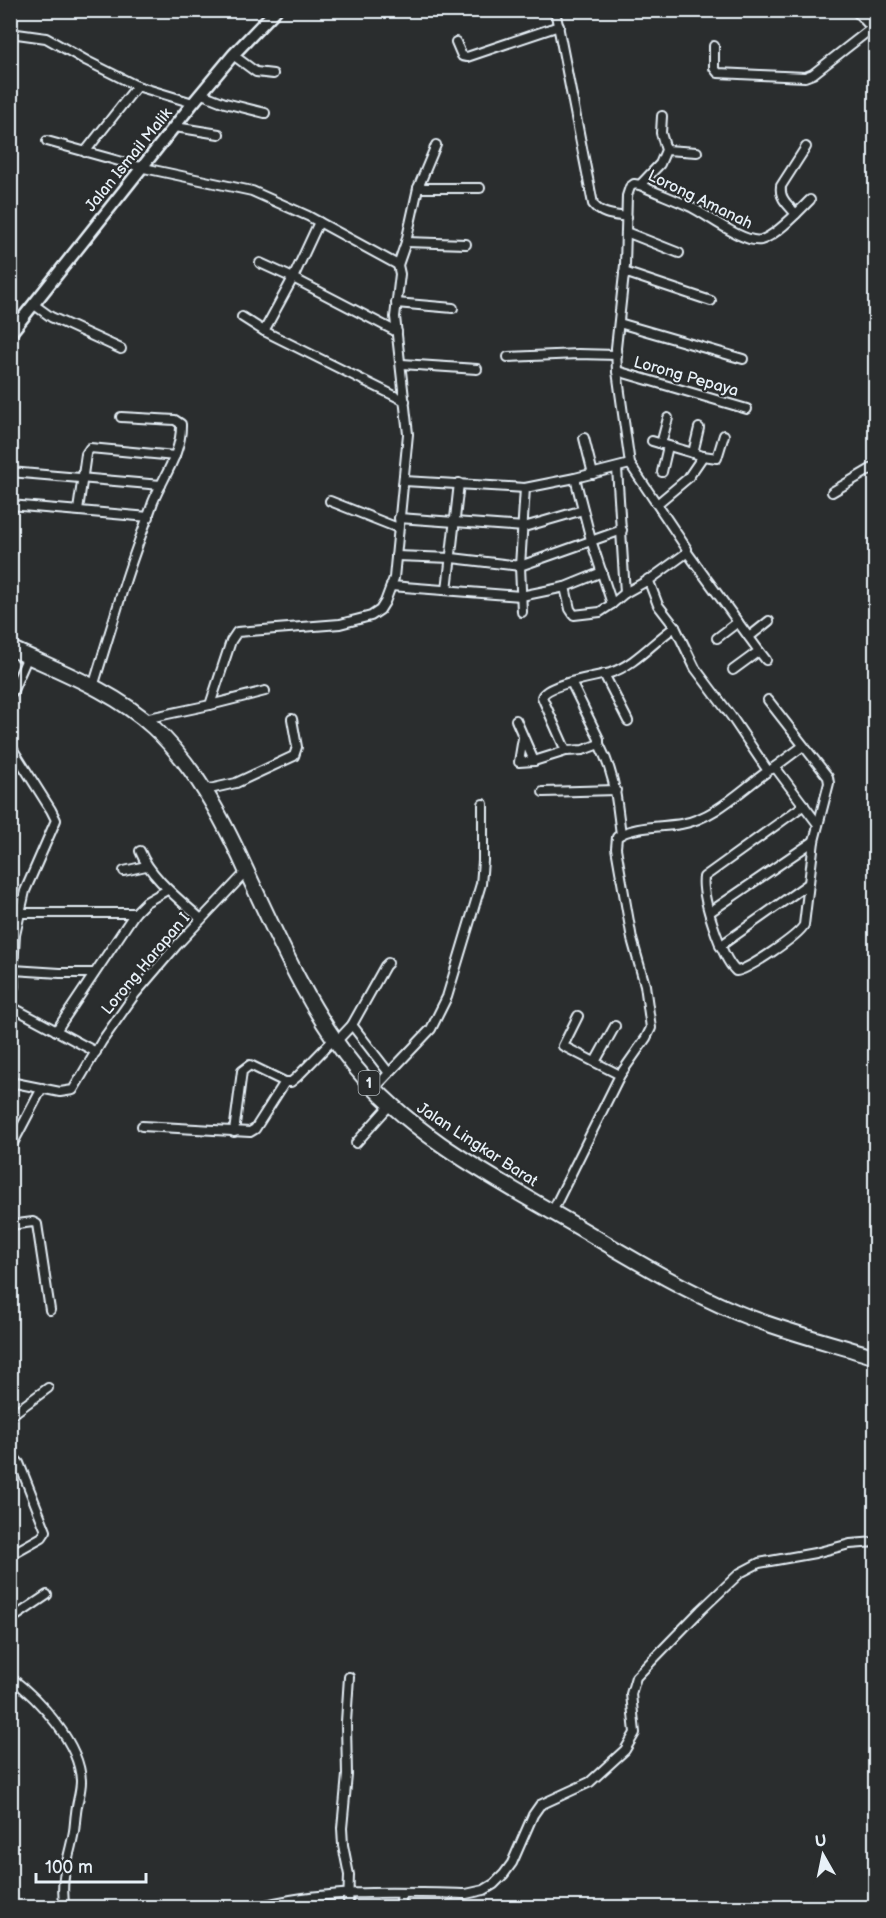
<svg xmlns="http://www.w3.org/2000/svg" width="886" height="1918" font-family="'Balsamiq Sans',sans-serif">
	<rect width="100%" height="100%" fill="#2a2d2e"/>
	<filter id="ink" filterUnits="userSpaceOnUse"><feTurbulence type="fractalNoise" baseFrequency=".0167" numOctaves="2"/><feDisplacementMap in="SourceGraphic" scale="12" xChannelSelector="R" yChannelSelector="G"/><feConvolveMatrix kernelMatrix="1 2 1 2 8 2 1 2 1" color-interpolation-filters="sRGB"/></filter>
	<g filter="url(#ink)">
		<g fill="none" stroke-linecap="round" stroke-linejoin="round">
			<defs>
				<g id="minor">
					<path d="M555,10l38,194c8,11 22,11 34,13"/>
					<path d="M855,10l19,20"/>
					<path d="M10,33l36,5 41,23 50,25 56,17"/>
					<path d="M456,42l6,14 5,1 92,-31"/>
					<path d="M714,46v22l4,5 87,4 8,-3 59,-46"/>
					<path d="M233,55l23,17 17,2"/>
					<path d="M202,94l23,9 40,10"/>
					<path d="M175,127l44,7"/>
					<path d="M47,141l97,27 108,23 56,25 90,49"/>
					<path d="M666,150l31,2"/>
					<path d="M85,152l52,-66"/>
					<path d="M640,185l20,-21 6,-14 -5,-17 1,-17"/>
					<path d="M418,188h62"/>
					<path d="M796,214c-8,-9 -17,-16 -15,-28l25,-39"/>
					<path d="M319,222l-26,56 -29,53 141,70"/>
					<path d="M626,232l53,21"/>
					<path d="M406,242l60,2"/>
					<path d="M260,263l33,15 104,54"/>
					<path d="M624,272l87,29"/>
					<path d="M396,303l57,5"/>
					<path d="M33,304l18,13 70,32"/>
					<path d="M242,317l22,14"/>
					<path d="M619,323l124,36"/>
					<path d="M508,357l70,-3 39,1"/>
					<path d="M402,364l75,5"/>
					<path d="M617,371l130,38"/>
					<path d="M584,438l9,36"/>
					<path d="M652,441l51,15 -15,22 -31,26"/>
					<path d="M661,444l7,-26"/>
					<path d="M693,453l6,-25"/>
					<path d="M703,456l14,2 7,-23"/>
					<path d="M617,468l8,125"/>
					<path d="M10,472l151,13"/>
					<path d="M662,472l6,-26"/>
					<path d="M575,478l16,62 21,64 13,-11 27,-15 33,-24 2,-5 -57,-85 -13,-93 -1,-23 9,-83 2,-69 3,-9 4,-3 6,1c17,8 34,14 51,22 16,8 53,37 70,33 15,-4 38,-29 49,-40"/>
					<path d="M404,481l121,7 50,-10 55,-14"/>
					<path d="M832,492l44,-26"/>
					<path d="M330,501l68,27"/>
					<path d="M10,505l139,12"/>
					<path d="M78,510l8,-56 4,-6 85,8"/>
					<path d="M399,518l125,9 59,-17"/>
					<path d="M687,552l72,99 -26,19"/>
					<path d="M396,556l56,2 68,8 102,-36"/>
					<path d="M391,586l130,10 44,-9 37,-15"/>
					<path d="M565,587l5,22 4,6 26,-3 12,-8"/>
					<path d="M447,590l12,-107"/>
					<path d="M522,612l-2,-46 5,-78"/>
					<path d="M749,637l20,-16"/>
					<path d="M717,638l21,-16"/>
					<path d="M759,651l7,9"/>
					<path d="M604,674l24,47"/>
					<path d="M571,682l28,57v5l-16,6 -17,1 -24,-54c4,-13 54,-20 68,-24 25,-8 44,-32 65,-46"/>
					<path d="M93,687c9,-29 18,-59 27,-88 9,-33 22,-65 33,-97 10,-25 29,-49 28,-78l-6,-4 -54,-3"/>
					<path d="M10,697l18,-41"/>
					<path d="M768,700l60,77 1,6 -15,58 -10,84c-6,11 -56,45 -68,46 -15,-14 -35,-75 -32,-94l100,-72"/>
					<path d="M210,705l55,-14"/>
					<path d="M144,719l66,-14 21,-64 6,-9 103,-8 31,-8 9,-6 5,-8 9,-24 14,-144 -13,-117 5,-43 -2,-9 8,-23 12,-54 18,-43"/>
					<path d="M516,720l18,41 32,-10"/>
					<path d="M523,738l-4,24 15,-1"/>
					<path d="M599,744c17,33 17,54 22,90"/>
					<path d="M10,745l41,65 5,10 -31,71 -10,44 -2,35h-3"/>
					<path d="M775,767l42,56"/>
					<path d="M772,769l31,-23"/>
					<path d="M205,790l31,-7 58,-27 3,-9 -5,-28"/>
					<path d="M543,792l73,-2"/>
					<path d="M140,851c10,26 40,49 61,68"/>
					<path d="M124,871l22,-5"/>
					<path d="M710,912l104,-71"/>
					<path d="M10,913h125"/>
					<path d="M720,946l88,-62"/>
					<path d="M10,1000l4,-14 -1,-16 47,3h34"/>
					<path d="M10,1006l86,46"/>
					<path d="M578,1016l-15,30 57,29"/>
					<path d="M352,1025l33,-59 3,-3"/>
					<path d="M56,1031l79,-118 11,-11 21,-12"/>
					<path d="M336,1042l16,-17 37,48"/>
					<path d="M595,1062l20,-36"/>
					<path d="M10,1082l50,10 13,-2 29,-49 33,-47 42,-49 70,-74"/>
					<path d="M374,1089l57,-60 16,-32 34,-113 2,-23v-57"/>
					<path d="M142,1126l108,6 5,-3 30,-47h6l6,-5 37,-38"/>
					<path d="M234,1132l8,-61 8,-6 35,17"/>
					<path d="M356,1143l34,-38"/>
					<path d="M10,1149l32,-61"/>
					<path d="M552,1212l68,-137 26,-37 5,-10 -6,-43 -13,-46 -16,-91 1,-11c13,-11 47,-10 64,-13 34,-6 60,-34 87,-53l-37,-55 -36,-48 -20,-41 -17,-22 -10,-26"/>
					<path d="M10,1225l23,-3 4,2 13,86"/>
					<path d="M10,1416l38,-28"/>
					<path d="M10,1460l5,-1 4,4 27,68 -4,6 -25,14 -3,-1 -4,-10"/>
					<path d="M10,1620l37,-25"/>
					<path d="M10,1677c29,22 70,66 71,104 0,11 -4,21 -5,32 -1,6 -1,12 -2,18 -5,29 -15,47 -9,77"/>
					<path d="M254,1908c70,-19 141,-16 212,-14l18,-4 10,-6 10,-10 8,-11 21,-48 7,-10 50,-23 35,-32 10,-17 -4,-39 5,-17 65,-67 39,-37 19,-10 56,-10 35,-9 26,-2"/>
					<path d="M348,1908l1,-33 -6,-30 -1,-17 5,-53 -1,-53 3,-45"/>
					<path d="M400,1908l2,-15"/>
				</g>
				<path id="secondary" d="M10,334l183,-231 40,-48 43,-45"/>
				<path id="trunk" d="M10,648c49,23 104,43 143,79 42,39 69,90 92,141 32,68 63,141 110,199 53,64 126,104 197,145 62,35 118,72 184,100 45,19 93,30 140,45"/>
			</defs>
			<!-- minor casing -->
			<use href="#minor" stroke="#e8f1f8" stroke-width="12"/>
			<!-- secondary casing -->
			<use href="#secondary" stroke="#e8f1f8" stroke-width="15"/>
			<!-- trunk casing -->
			<use href="#trunk" stroke="#e8f1f8" stroke-width="18"/>
			<!-- minor -->
			<use href="#minor" stroke="#2a2d2e" stroke-width="8"/>
			<!-- secondary -->
			<use href="#secondary" stroke="#2a2d2e" stroke-width="10"/>
			<!-- trunk -->
			<use href="#trunk" stroke="#2a2d2e" stroke-width="14"/>
		</g>
	</g>
	<g text-anchor="middle" dominant-baseline="central" stroke-width="4.5" stroke-linejoin="round" paint-order="stroke">
		<!-- shield labels -->
		<rect fill="#2a2d2e" stroke="#afb6bb" stroke-width="1.5" x="358.5" y="1071" width="21" height="24" rx="4.5"/>
		<g font-size="15" font-weight="bold" fill="#e8f1f8">
			<text x="369" y="1083">1</text>
		</g>
		<!-- street labels -->
		<g font-size="16" fill="#e8f1f8" stroke="#2a2d2e">
			<text transform="translate(129 160) rotate(-51)">Jalan Ismail Malik</text>
			<text transform="translate(700 200) rotate(26)">Lorong Amanah</text>
			<text transform="translate(686 377) rotate(16)">Lorong Pepaya</text>
			<text transform="translate(146 964) rotate(-50)">Lorong Harapan I</text>
			<text transform="translate(477 1145) rotate(33)">Jalan Lingkar Barat</text>
		</g>
	</g>
	<!-- margin -->
	<rect width="886" height="1918" fill="none" stroke="#2a2d2e" stroke-width="36"/>
	<rect x="18" y="18" width="850" height="1882" fill="none" stroke="#e8f1f8" stroke-width="2" filter="url(#ink)"/>
	<!-- north arrow -->
	<g transform="translate(823 1855) rotate(351)" stroke="#2a2d2e" stroke-width="4.5" paint-order="stroke">
	<path d="M0-4.5L10 22L0 15L-10 22Z" fill="#e8f1f8"/>
	<text y="-9" font-size="16" font-weight="bold" text-anchor="middle" fill="#e8f1f8">U</text>
	</g>
	<!-- scale -->
	<path d="M36 1873v9h110v-9" fill="none" stroke="#e8f1f8" stroke-width="3"/>
	<text x="45" y="1873" font-size="18" fill="#e8f1f8" stroke="#2a2d2e" stroke-width="4.5" paint-order="stroke">100 m</text>
</svg>
